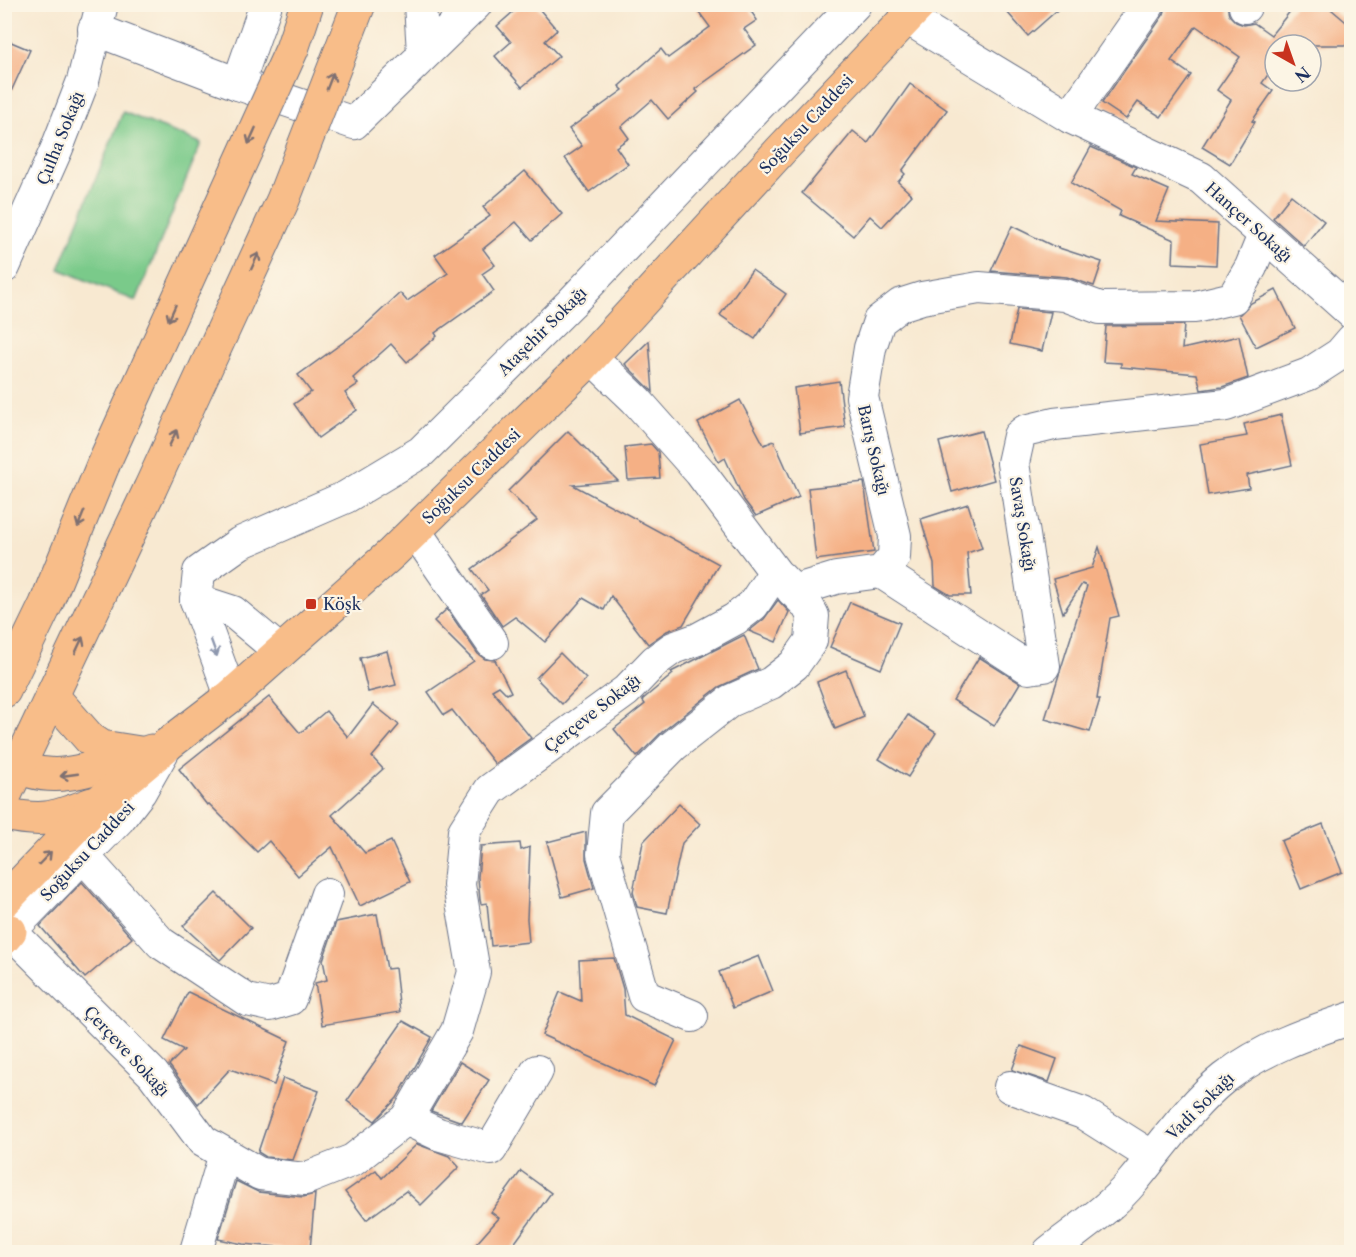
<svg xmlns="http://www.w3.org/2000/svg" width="1356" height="1257" font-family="'Libre Caslon Text',serif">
	<rect width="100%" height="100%" fill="#fcf5e5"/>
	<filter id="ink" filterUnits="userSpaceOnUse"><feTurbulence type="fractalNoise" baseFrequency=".0167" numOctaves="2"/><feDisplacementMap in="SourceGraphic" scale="12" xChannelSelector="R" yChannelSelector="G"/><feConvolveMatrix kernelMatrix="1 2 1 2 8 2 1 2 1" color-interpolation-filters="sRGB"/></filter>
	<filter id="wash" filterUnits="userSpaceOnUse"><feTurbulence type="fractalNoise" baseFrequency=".008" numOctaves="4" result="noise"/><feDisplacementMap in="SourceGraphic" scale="24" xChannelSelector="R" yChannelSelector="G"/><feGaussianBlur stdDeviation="1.35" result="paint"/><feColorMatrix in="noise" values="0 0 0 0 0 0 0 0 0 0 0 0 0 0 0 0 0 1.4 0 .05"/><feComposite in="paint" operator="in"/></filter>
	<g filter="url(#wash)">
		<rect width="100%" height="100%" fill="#f8e9d1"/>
		<!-- green -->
		<path fill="#7aca8a" stroke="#4a7c74" stroke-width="1.5" d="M123,112l78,31 -65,158 -77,-32z"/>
		<g id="blocks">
			<!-- building -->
			<g fill="#f5b085">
				<path d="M522,4h13l22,26 -12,11 14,15 -37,31 -27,-31 16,-14 -14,-16z"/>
				<path d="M693,4h53l11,16 -13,9 12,16 -61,44 3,3 -30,27 -16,-19 -31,27 8,11 -13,9 12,17 -39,28 -24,-34 17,-12 -13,-17 54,-39 -4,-4 42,-37 7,9 42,-31z"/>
				<path d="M1000,4h64l-36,32z"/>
				<path d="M1167,4h60l2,11 7,7 8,3 10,-2 17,12 25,-31h29l27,23v18h-77v20l-13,18 11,8 -21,30 3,1 -25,42 -28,-17 29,-47 -14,-10 23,-33 -44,-31 -25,35 20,14 -30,42 -23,-15 -12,17 -24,-16 62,-89z"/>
				<path d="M4,39l26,11 -26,57z"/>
				<path d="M910,84l37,26 -45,61 3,3 -7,8 14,13 -30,32 -12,-11 -17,20 -51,-43 51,-62 15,12z"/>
				<path d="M1091,147l45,20 -4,7 37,16 -13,31 62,3 -2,41 -43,-2 1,-23 -55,-24 2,-5 -50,-28z"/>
				<path d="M525,171l37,43 -30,26 -16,-18 -33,27 12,16 -13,9 12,17 -59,42 2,3 -30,26 -16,-18 -38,34 5,6 -13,9 12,17 -39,28 -24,-34 17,-12 -13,-17 61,-44 41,-38 7,8 41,-28 -13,-18 55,-39 -7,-9z"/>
				<path d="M1291,195l33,26 -20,25 -31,-28z"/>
				<path d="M1012,226l41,20 49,16 -8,24 -27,-9 -76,-6z"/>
				<path d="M752,270l34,24 -31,45 -35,-24z"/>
				<path d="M1276,290l19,38 -39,19 -17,-32 12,-12z"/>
				<path d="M1017,309l34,3 -9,39 -32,-7z"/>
				<path d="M1184,325l-2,24 57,-13 9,42 -26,9 -21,3 -4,-16 -76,-7v-4l-18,-1 3,-36z"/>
				<path d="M649,341l4,51 -28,-28z"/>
				<path d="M839,381l6,46 -45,6 -6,-45z"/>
				<path d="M740,400l24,45 10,-4 25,56 -43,19 -12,-16 -19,-42 -6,4 -21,-39z"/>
				<path d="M1281,415l11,50 -45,10 2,13 -41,7 -8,-51 47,-8 -3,-12z"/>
				<path d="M568,431l50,50 -45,4 146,79 -36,61 -16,6 -19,13 -37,-48 -7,14 -21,-12 -38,44 -30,-25 -13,9 -21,-31 7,-5 -16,-21 65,-49 -29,-29z"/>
				<path d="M981,431l13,49 -42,12 -13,-50z"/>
				<path d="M651,444l7,8 2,26 -32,2 -3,-33z"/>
				<path d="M864,482l10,70 -58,8 -8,-72z"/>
				<path d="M968,504l14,44 -15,5 4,42h-21l-15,-9 -1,-22 -13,-45z"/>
				<path d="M1099,547l20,69 -9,2 -13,81h3l-10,33 -45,-13 42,-133 -5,-2 -19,29 -10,-34 39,-11z"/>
				<path d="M778,600l11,12 -13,30 -27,-11 15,-12z"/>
				<path d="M850,602l50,21 -19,46 -51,-22z"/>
				<path d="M447,609l31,45 7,5 10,1 16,32 -4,2 -8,-8 -7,4 39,48 -36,26 -43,-54 -8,5 -16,-23 46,-31 -40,-40z"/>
				<path d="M744,635l14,34 -39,18 -57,45 -25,25 -23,-28 31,-25 -3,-4 31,-26 -2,-2z"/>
				<path d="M387,651l9,34 -28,7 -8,-34z"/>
				<path d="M560,653l26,26 -24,25 -26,-26z"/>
				<path d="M979,657l41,26 -26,43 -41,-26z"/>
				<path d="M846,670l18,47 -29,12 -18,-47z"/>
				<path d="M269,697l31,36 26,-22 22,26 25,-33 26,21 -27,32 11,12 -51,46 33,38 26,-12 19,41 -50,24 -28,-59 -34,29 -29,-35 -12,11 -48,-48 -2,1 -28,-36z"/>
				<path d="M908,715l28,18 -28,44 -29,-18z"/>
				<path d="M679,804l21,20 -18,19 -15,70 -30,-6 -4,-15 10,-50z"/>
				<path d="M1323,824l19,48 -41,17 -20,-48z"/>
				<path d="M586,832v27l8,29 -32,9 -15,-55z"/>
				<path d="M520,843l1,7 9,-3 -3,72 2,23 -38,4 -4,-43 -6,1 -1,-4 -2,-23 3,-31z"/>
				<path d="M82,882l50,56 -47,40 -45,-52z"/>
				<path d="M216,893l35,35 -31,32 -37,-34z"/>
				<path d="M377,914l10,55 8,-1 5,44 -78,13 -7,-42 12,-3 -4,-20 13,-38z"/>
				<path d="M759,956l14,35 -40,17 -14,-36z"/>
				<path d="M614,958l9,31 2,26 51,25 -22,46 -112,-51 18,-43 21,9 -2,-41z"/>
				<path d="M188,992l101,49 -15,44 -44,-16 -32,35 -29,-39 15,-15 -20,-10z"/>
				<path d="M403,1021l29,16 -35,61 -22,23 -28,-20z"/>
				<path d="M1021,1046l36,13 -8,23 -37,-12z"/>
				<path d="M460,1062l29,18 -27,42 -31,-11z"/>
				<path d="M283,1078l36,13 -26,69 -27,-3 -8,-5z"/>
				<path d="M417,1144l32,12 10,11 -38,38 -15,-14 -40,29 -21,-28 31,-22 6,8z"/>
				<path d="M521,1171l30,22 -43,59h-39l30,-34 -8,-6z"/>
				<path d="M236,1181l22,11 45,5 12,-3 -5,56 -67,-6 -25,-5z"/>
			</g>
		</g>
	</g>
	<g filter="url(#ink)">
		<use href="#blocks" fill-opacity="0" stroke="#687086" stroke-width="1.5"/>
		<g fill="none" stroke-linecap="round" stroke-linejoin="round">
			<defs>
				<g id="minor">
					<path d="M420,4l3,49"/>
					<path d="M1245,7v-3"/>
					<path d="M907,18l163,99 131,61 151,135"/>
					<path d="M94,29l144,55 116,39 122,-119"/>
					<path d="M238,84l28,-80"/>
					<path d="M1070,117l79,-113"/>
					<path d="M4,267l53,-119 26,-67 19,-77"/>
					<path d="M415,531l77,112"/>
					<path d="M881,572l148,96 15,-2 -31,-203 6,-27 6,-5 29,-7 172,-19 83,-31 31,-20 12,-14"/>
					<path d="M793,591l43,-13 45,-6 13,-15 1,-21 -33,-139 8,-49 9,-27 21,-16 22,-7 57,-10 86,7 35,13 95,-1 38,-9 18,-31 13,-32"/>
					<path d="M196,600l37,12 48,40"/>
					<path d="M231,696l-35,-96 3,-28 41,-29 106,-46 75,-45 150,-149 284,-299"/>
					<path d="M165,748l-25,44 -21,27 -109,112 143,143 50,67 57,33 45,5 48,-19 53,-41 51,-88 17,-59 -15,-87 5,-54 26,-41 136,-99 29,-30 18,-13 25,-9 37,-20 18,-14 22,-33 -75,-100 -64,-72 -45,-43"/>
					<path d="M84,857l77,86 86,57 23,5 20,-6 37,-105"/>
					<path d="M692,1016l-48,-20 -41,-142 4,-41 66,-67 57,-45 41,-18 23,-18 17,-24 2,-25 -6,-11 -27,-28"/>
					<path d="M1010,1087l73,26 68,43"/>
					<path d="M406,1119l32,15 53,15 46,-78"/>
					<path d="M196,1251l29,-97"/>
					<path d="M1049,1252c28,-22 61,-43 84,-71 26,-31 59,-78 91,-103 38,-29 82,-45 128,-60"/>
				</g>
				<path id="major" d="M167,745l64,-49 161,-143 187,-183 202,-220 139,-146"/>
				<g id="highway">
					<path d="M4,691l42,-87 57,-139"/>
					<path d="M53,697l37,42 12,8 38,6"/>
					<path d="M4,761c40,20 63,15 103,3 15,-4 30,-7 44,-13"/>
					<path d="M4,797l145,-306"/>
					<path d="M4,814c41,9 50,4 88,-10"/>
					<path d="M4,901l95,-99 68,-57"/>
					<path d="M4,938l6,-7"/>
				</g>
			</defs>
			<!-- minor casing -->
			<use href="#minor" stroke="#687086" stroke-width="34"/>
			<!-- major casing -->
			<use href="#major" stroke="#687086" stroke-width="35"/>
			<!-- highway casing -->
			<use href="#highway" stroke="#687086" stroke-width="35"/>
			<!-- minor -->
			<use href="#minor" stroke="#fff" stroke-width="32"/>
			<!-- major -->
			<use href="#major" stroke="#f8bd89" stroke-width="33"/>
			<!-- highway -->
			<use href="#highway" stroke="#f8bd89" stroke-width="33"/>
			<defs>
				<g id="highway-bridge">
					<path d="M103,465l189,-416 15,-45"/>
					<path d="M149,491l134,-291 76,-196"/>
				</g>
			</defs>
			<!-- highway-bridge casing -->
			<use href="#highway-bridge" stroke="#687086" stroke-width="35" stroke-linecap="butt"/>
			<!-- highway-bridge -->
			<use href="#highway-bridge" stroke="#f8bd89" stroke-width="33"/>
		</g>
		<!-- one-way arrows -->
		<defs><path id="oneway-shaft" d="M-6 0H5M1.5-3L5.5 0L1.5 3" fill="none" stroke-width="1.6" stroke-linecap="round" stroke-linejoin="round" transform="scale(1.5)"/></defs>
		<g stroke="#7e6f71">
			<use href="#oneway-shaft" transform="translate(330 81) rotate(-69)"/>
			<use href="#oneway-shaft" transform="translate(252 136) rotate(114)"/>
			<use href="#oneway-shaft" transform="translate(255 261) rotate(-65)"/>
			<use href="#oneway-shaft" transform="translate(172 313) rotate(114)"/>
			<use href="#oneway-shaft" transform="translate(173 438) rotate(-65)"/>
			<use href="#oneway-shaft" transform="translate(81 519) rotate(112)"/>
			<use href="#oneway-shaft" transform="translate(79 645) rotate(-65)"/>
			<use href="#oneway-shaft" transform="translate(69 775) rotate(172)"/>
			<use href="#oneway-shaft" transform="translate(45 858) rotate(-46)"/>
		</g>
		<use stroke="#8d97ae" href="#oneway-shaft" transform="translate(214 648) rotate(70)"/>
	</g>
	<!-- markers -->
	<rect fill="#c8321e" stroke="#fcf5e5" stroke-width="2" x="305" y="598" width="12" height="12" rx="3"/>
	<g text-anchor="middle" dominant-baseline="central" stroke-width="4.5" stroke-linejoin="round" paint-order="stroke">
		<!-- street labels -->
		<g font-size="16" fill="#1b2f5e" stroke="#fcf5e5">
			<text transform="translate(806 124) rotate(-47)">Soğuksu Caddesi</text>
			<text transform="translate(60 138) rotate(-68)">Çulha Sokağı</text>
			<text transform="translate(1249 222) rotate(42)">Hançer Sokağı</text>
			<text transform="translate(542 331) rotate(-45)">Ataşehir Sokağı</text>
			<text transform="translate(874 450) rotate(77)">Barış Sokağı</text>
			<text transform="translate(471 476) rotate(-44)">Soğuksu Caddesi</text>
			<text transform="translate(1023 524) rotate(81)">Savaş Sokağı</text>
			<text transform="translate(592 713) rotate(-38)">Çerçeve Sokağı</text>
			<text transform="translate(87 851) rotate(-47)">Soğuksu Caddesi</text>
			<text transform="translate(127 1051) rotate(47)">Çerçeve Sokağı</text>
			<text transform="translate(1200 1106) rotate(-45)">Vadi Sokağı</text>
		</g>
		<!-- poi labels -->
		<g font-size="16" fill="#1b2f5e" stroke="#fcf5e5" text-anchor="start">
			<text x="323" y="604">Köşk</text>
		</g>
	</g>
	<!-- margin -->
	<rect width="1356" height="1257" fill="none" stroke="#fcf5e5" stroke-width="24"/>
	<!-- north arrow -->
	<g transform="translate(1293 63) rotate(140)"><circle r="28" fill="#fcf5e5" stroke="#a2a6af" stroke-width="1.5"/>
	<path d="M0-4.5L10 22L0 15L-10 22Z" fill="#c8321e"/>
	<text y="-9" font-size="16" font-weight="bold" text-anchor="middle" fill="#1b2f5e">N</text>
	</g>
</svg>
